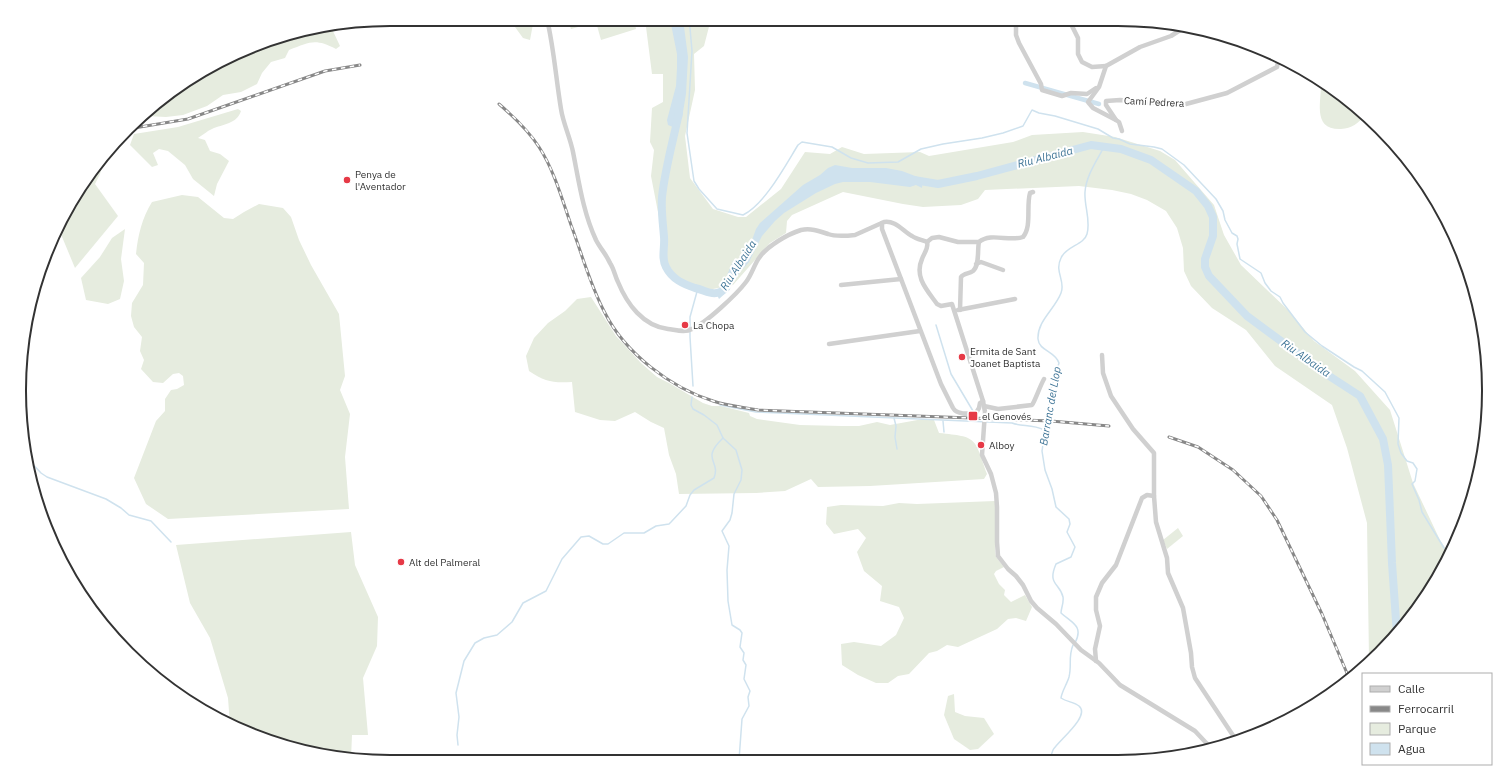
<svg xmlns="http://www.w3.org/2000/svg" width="1508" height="781" font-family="'IBM Plex Sans',sans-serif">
	<rect width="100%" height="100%" fill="#fff"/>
	<!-- green -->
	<g fill="#e6ecdf">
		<path d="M498,19h42l-7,5 -3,16 -7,-2 -8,-11z"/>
		<path d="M573,19h61l2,10 -35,11 -5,-18 -25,7 -3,-8z"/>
		<path d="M645,19h66l-7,27 -10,8 1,36 -10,46 5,42 23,31 25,8h8l35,-28 24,-37 25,2 12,-7 22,7 56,-2 9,4 84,-14 19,-7 51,-3 32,5 45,14 15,9 39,45 10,30 17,30 48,46 25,30 41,30 35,39 23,73 27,57 10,15 -53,81 -28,24 -2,-137 -20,-75 -15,-43 -57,-39 -29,-36 -34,-22 -21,-22 -7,-15 -1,-23 -6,-20 -11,-17 -19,-11 -16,-6 -19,-4 -33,-4 -94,4 -7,9 -17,6 -38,2 -20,-3 -60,-12 -51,23 -5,6 -1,12 -16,10 -37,42 -25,5 -29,-10 -11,-16 -17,-88 3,-26 -4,-8 2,-34 11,-6v-28h-11z"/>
		<path d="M332,29l8,17 -4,3c-21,-11 -26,-7 -47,1l-4,8 -14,4 -9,11 -5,11 -16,8 -18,3 -16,11 -24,9 -17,2 -20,-1 18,-20 86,-46 3,1c25,-13 52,-18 79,-22z"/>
		<path d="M1321,81l23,15 21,19c-7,9 -13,13 -24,14 -30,1 -19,-29 -20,-48z"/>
		<path d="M238,109l3,2c-4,13 -18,13 -29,18 -5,2 -9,6 -14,9l7,2 5,11 10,3 9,7 -12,23 -3,12 -21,-17 -8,-14 -17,-14 -9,-2 -6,4 5,12 -6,2 -22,-22 4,-11 44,-7z"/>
		<path d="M104,160l-4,14 -5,10 23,32 -43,52 -15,-36 21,-48z"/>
		<path d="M182,195l16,2 26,21 9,1 11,-7 15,-8 24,4 8,9 8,23 12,25 28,49 6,62 -5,14 10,24 -5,43 4,52 -181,10 -22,-15 -12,-26 22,-57 9,-10v-12l6,-9 6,-1 7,-4 -1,-9 -4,-3 -6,1 -10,9 -10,-1 -12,-13 3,-9 -4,-9 2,-14 -8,-10 -3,-11 1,-13 11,-18 1,-22 -8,-9c2,-19 6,-36 16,-52z"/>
		<path d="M125,229l-4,30 3,22 -4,18 -12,5 -22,-4 -5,-22 19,-21 12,-19z"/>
		<path d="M591,297l25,39 25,27 16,14 12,6 34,20 9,3h9l28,7 1,3 7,3 43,6 42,1h17l18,-4 13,3 33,-6 11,1 5,13c39,4 35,4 48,41l-3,5 -114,7 -52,1 -7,-8 -26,12 -29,2 -77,1 -3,-20 -7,-19 -5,-27 -13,-6 -16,-10 -20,9 -15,-1 -25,-8 -3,-30c-19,1 -27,0 -43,-11l-3,-15 8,-18 14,-15 17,-12 12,-12z"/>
		<path d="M995,501v49l1,7 8,10 -8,4 -2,3 5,10 6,6 -1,5 7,7 14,-7 7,12 -6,14 -10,-3 -8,1 -11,10 -39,18 -11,-2 -10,6 -8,2 -20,21 -11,2 -10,7h-12l-18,-8 -16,-10 -1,-21 13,-2 27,4 15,-11 8,-17 -5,-11 -19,-6 2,-15 -18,-15 -7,-19 9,-14 -8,-9 -24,5 -8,-10 1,-17 14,-2 42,1 16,-3 18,1z"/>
		<path d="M1178,528l5,8 -16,13 -4,-9z"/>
		<path d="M351,532l4,33 23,52 -1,29 -14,32 5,57h-16l-1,24 -56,-10 -65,-24 -2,-27 -18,-60 -20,-35 -14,-58z"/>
		<path d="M954,694l1,18 10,4 19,2 10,16 -16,15 -8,1 -16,-11 -10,-24 4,-19z"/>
	</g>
	<!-- water -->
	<g fill="#cfe2ee">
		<path d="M670,19h13l5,38 -2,37 -4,24 -9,9 -5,-2 -1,-5 9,-34 1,-18v-14z"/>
		<path d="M835,165l17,3h34l16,3 21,8 -1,9 -6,-3 -6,2 -40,-5h-27l-8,2 -19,9 -32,20 -9,8 -13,15 -13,26 -9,10 -12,19 -9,8 -2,-4 5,-8 11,-26 5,-1 14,-20 4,-11 4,-6 43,-38 17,-10 8,-7z"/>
	</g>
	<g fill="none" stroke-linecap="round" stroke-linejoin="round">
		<!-- stream -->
		<g stroke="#cfe2ee" stroke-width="1.5">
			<path d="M688,19l2,9 2,23 -5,82 7,48 5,8 18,20 26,6c22,-11 42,-49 55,-70l4,-3 30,5 19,11 17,5 30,-1 23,-13 22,-5 39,-6 21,-5 20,-7 9,-16 7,3 16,3 43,13 15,9 6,1 11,5 24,3 8,2 22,16 32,34 7,12 2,9 7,13 5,3 1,3 -1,5 3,15 21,14 4,10 6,8 9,6 3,6 22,29 17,14 32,21 8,4 23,21 14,26 -1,26 3,9 6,8 6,2 4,6 -2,12 -3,3 7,16 3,12 22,36"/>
			<path d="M936,325l15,49 22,37"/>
			<path d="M693,386l-3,-49v-20l8,-29"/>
			<path d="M692,397l-1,8 2,4 11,6 13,10 6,13 13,12 6,20 -1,10 -7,14 -2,19 -2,7 -8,11 7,15 -2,24 1,31 4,24 8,5 2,3 -2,14 4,6 -1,7 3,5 -2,14 6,12 -2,6 1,9 -7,13 -3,41"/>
			<path d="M720,405l36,7 256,11c10,4 20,1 32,7"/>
			<path d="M894,418l2,8 -1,11 2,12"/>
			<path d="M943,421l1,11"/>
			<path d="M27,458l14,15 6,4 59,22 15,9 8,7 22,6 20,21"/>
			<path d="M1075,643c9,-17 -3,-20 -14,-30 0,-5 3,-10 2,-16 -3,-14 -16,-12 -7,-33l15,-7 4,-10 -8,-15 3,-8 -1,-5 -13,-12 -4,-18 -7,-19 -3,-19 9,-62 8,-26c-4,-12 -20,-12 -21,-24 -1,-18 17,-30 23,-46 5,-12 -7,-21 0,-35 5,-12 23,-13 26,-24 4,-14 -3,-28 -2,-42 1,-16 12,-32 19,-45"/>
			<path d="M458,745l-1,-10 2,-18 -3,-24 8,-32 11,-18 9,-5 13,-3 15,-13 11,-19 23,-12 16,-32 19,-22 8,-1 14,8h5l16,-11h20l12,-7 13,-2 2,-2 15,-16 4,-11 4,-5 20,-12c7,-18 -14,-18 9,-40"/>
			<path d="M1051,759c0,-3 1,-7 2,-9 5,-9 38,-34 26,-44 -5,-4 -12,-4 -18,-8 1,-7 6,-14 8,-21 3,-12 -1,-20 4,-32"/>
		</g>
		<!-- canal -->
		<path stroke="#cfe2ee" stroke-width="4.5" d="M1025,83l74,21"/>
		<!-- river -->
		<g stroke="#cfe2ee" stroke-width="8">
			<path d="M679,113c-6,28 -14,56 -17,84 -1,14 1,27 2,40 1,10 -3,21 2,30 6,12 17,17 29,21 13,3 19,10 31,0"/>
			<path d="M914,180l24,4 39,-8 114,-31 30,4 30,11 45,31 12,15 5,11v19l-8,23v8l4,9 38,40 76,56 37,24 23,43 5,26 4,98 5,72"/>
		</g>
		<!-- minor -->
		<g stroke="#d0d0d0" stroke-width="4.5">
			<path d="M547,19c7,30 9,60 14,90 2,14 9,28 12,43 6,30 10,60 23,88 4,8 10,14 14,23 4,6 5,13 8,19 9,22 25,44 50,47 8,1 17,4 24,0 14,-6 45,-35 54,-47 6,-8 8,-17 13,-24 8,-12 29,-24 42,-28 10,-2 18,1 27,4 8,3 18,2 27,1l29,-13c11,-2 19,9 28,14 4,3 10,4 15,6 2,6 -3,11 -5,17 -8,18 5,31 15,45l4,2 11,-2 31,97 2,11 -3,43 9,19 5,19 1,14v35l1,14 10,13 8,7 7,9 8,16 6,7 19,16 25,26 18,13 21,22 75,46 15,16"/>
			<path d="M1016,20v15l3,8 22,41 1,6 20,6 9,-3 16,1 9,-6"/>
			<path d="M1069,20l9,18v16l4,8 10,5 14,-1"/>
			<path d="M1116,120l-10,-15v-4l14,-1 60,5 6,-1 41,-11 50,-26 2,-11"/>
			<path d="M1122,131l-3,-9 -3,-2 -23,-12 -5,-6 11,-15 7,-21 34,-19 31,-11 14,-9"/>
			<path d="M882,223v6l59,155 12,24c4,7 15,6 23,5l3,-5 1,-5 3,-2"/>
			<path d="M927,242l5,-4 7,-1 19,5h21"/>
			<path d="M976,264l5,-2 22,8"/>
			<path d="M841,285l60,-6"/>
			<path d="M958,310l57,-11"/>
			<path d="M960,310l1,-33c3,-4 8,-3 12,-6 7,-6 4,-21 6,-29 12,-10 30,0 44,-5 9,-11 3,-30 7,-44l3,-1"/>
			<path d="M829,344l91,-13"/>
			<path d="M1102,355l1,18 8,23 22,33 21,24v43l2,26 11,36 1,15 15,35 8,45 1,14 3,11 41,62"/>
			<path d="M984,406l14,3 34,-4c3,-4 8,-19 12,-26"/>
			<path d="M1096,661l-1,-12 5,-23 -4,-16v-13l6,-14 14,-18 26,-67 5,-3 7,1"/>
		</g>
		<defs>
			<g id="rail">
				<path d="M499,104c15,13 29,26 40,43 15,23 23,52 32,78 11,29 19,60 34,88 20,40 66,75 108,88 15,5 30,6 45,9l293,11 58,5"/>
				<path d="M134,128l54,-9 137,-48 35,-6"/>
				<path d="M1169,437l29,10 35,23 28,26 16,24 45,94 27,64"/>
			</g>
		</defs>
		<!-- rail casing -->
		<use href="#rail" stroke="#888" stroke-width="3"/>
		<!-- rail -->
		<use href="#rail" stroke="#fff" stroke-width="1.5" stroke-dasharray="4.5" stroke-linecap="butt"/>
	</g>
	<!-- markers -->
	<g fill="#e63946" stroke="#fff" stroke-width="1.5">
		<circle cx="347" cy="180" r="4"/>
		<circle cx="685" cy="325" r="4"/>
		<circle cx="962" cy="357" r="4"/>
		<rect x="968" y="411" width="10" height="10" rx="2"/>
		<circle cx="981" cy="445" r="4"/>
		<circle cx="401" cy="562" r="4"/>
	</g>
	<g text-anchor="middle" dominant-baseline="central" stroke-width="4" stroke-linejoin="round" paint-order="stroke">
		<!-- street labels -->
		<g font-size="10" fill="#333" stroke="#fff">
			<text transform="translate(1154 102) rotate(3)">Camí Pedrera</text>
		</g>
		<!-- poi labels -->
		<g font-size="10" fill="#333" stroke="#fff" text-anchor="start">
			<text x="355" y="174">Penya de<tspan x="355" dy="12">l'Aventador</tspan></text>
			<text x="693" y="325">La Chopa</text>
			<text x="970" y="351">Ermita de Sant<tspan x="970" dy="12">Joanet Baptista</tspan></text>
			<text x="982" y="416">el Genovés</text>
			<text x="989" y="445">Alboy</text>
			<text x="409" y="562">Alt del Palmeral</text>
		</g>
		<!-- water labels -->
		<g font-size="11" font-style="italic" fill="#3f7597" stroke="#fff">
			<text transform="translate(1045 157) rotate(-14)">Riu Albaida</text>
			<text transform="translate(738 265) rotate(-57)">Riu Albaida</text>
			<text transform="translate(1306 358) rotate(35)">Riu Albaida</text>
			<text transform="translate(1050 406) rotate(-80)">Barranc del Llop</text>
		</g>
	</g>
	<!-- crop -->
	<path d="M0 0H1508V781H0ZM390 26H1118A364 364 0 0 1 1482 390V391A364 364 0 0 1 1118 755H390A364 364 0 0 1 26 391V390A364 364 0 0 1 390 26Z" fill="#fff" fill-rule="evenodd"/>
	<path fill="none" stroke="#333" stroke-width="2" d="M390 26H1118A364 364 0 0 1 1482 390V391A364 364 0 0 1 1118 755H390A364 364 0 0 1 26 391V390A364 364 0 0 1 390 26Z"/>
	<!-- legend -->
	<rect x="1362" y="673" width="130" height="92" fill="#ffffff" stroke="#adadad"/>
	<rect x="1370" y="686" width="20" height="6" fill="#d0d0d0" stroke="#adadad"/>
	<text x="1398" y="693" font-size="12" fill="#333333">Calle</text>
	<rect x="1370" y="706" width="20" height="6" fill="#888888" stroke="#adadad"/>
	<text x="1398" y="713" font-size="12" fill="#333333">Ferrocarril</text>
	<rect x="1370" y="723" width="20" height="12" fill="#e6ecdf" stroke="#adadad"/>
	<text x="1398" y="733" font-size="12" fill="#333333">Parque</text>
	<rect x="1370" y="743" width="20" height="12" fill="#cfe2ee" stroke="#adadad"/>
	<text x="1398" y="753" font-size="12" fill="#333333">Agua</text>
</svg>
